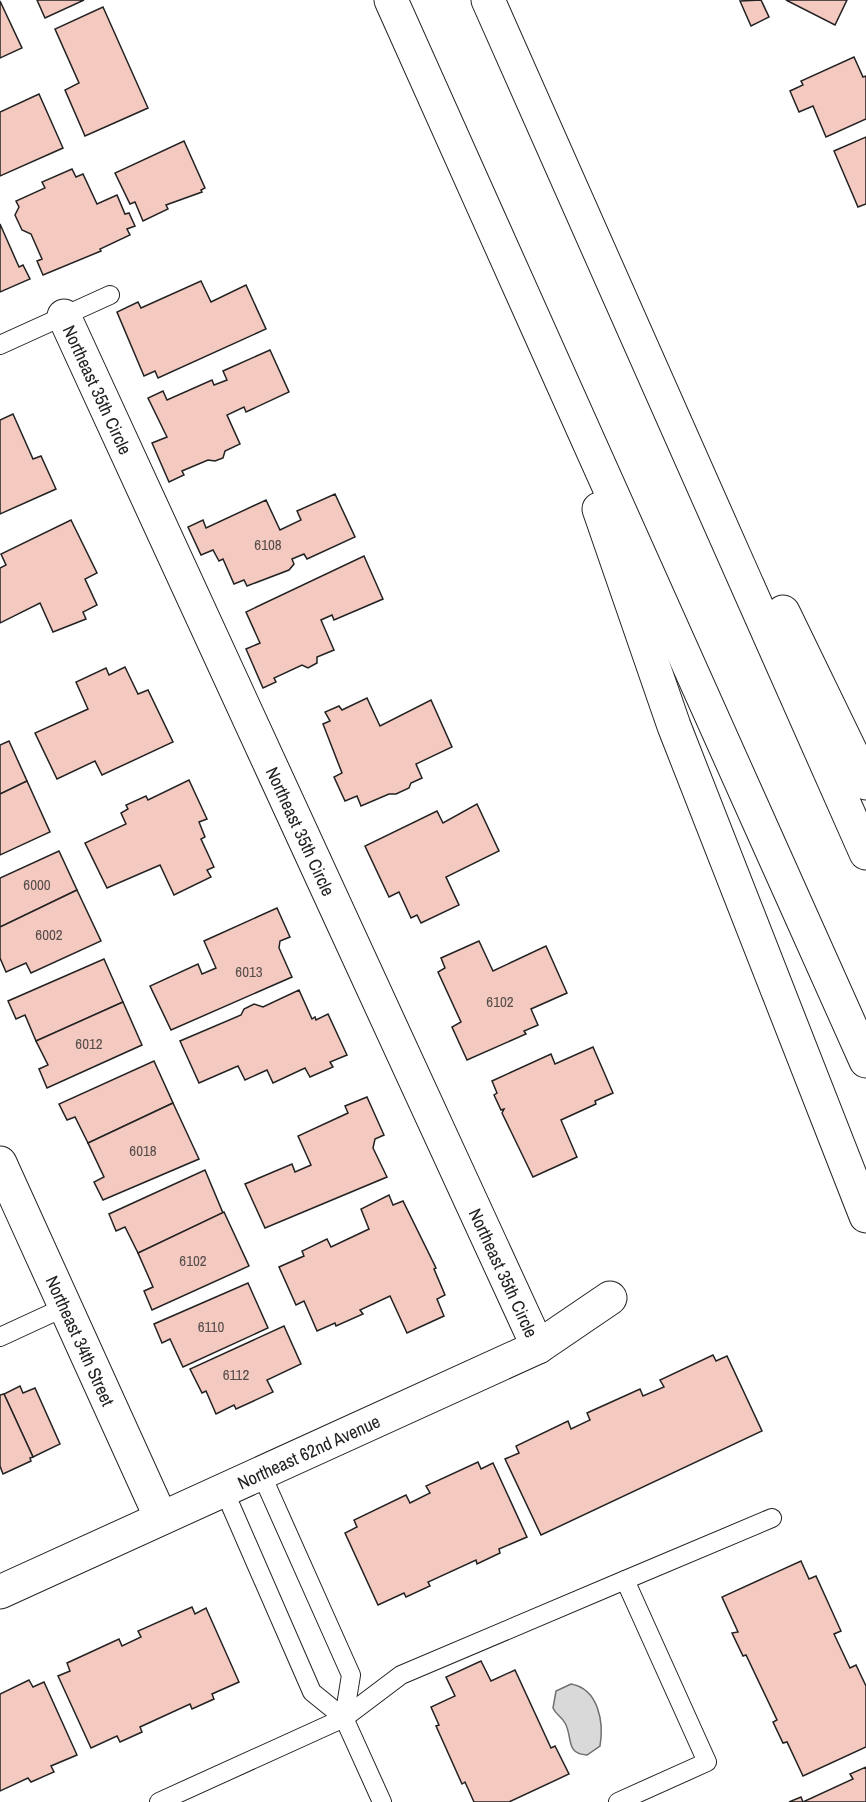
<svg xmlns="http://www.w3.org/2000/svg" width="866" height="1802" font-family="'Archivo Narrow',sans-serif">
	<rect width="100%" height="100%" fill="#fff"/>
	<!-- water -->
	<path fill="#d9d9d9" stroke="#6f6f6f" stroke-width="1.5" d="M571,1684c28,5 33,39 29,62l-13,9c-22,-1 -14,-18 -22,-32 -3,-6 -9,-8 -12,-15l3,-17z"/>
	<!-- building -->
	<g fill="#f3c9c0" stroke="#222" stroke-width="1.5">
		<path d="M37,0h47l-39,18z"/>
		<path d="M761,0l8,17 -18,9 -11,-25z"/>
		<path d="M786,0h61l-12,25z"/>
		<path d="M0,1l22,47 -22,10z"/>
		<path d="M103,7l45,101 -63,28 -20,-46 14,-7 -24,-54z"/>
		<path d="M854,57l9,20 3,-1v43l-40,18 -13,-31 -14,6 -9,-21 13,-6 -2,-4z"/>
		<path d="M39,94l24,54 -63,28v-64z"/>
		<path d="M866,137v67l-8,3 -24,-56z"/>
		<path d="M184,141l21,47 -4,2 1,2 -36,13 2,4 -25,12 -8,-19 -5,2 -15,-31z"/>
		<path d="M72,169l4,8 7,-3 14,30 20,-9 8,19 4,-1 6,13 -8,3 3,6 -30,14 1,2 -58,24 -6,-14 5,-2 -11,-25 -9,-4 -7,-15 4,-8 -3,-6 29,-13 -3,-6z"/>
		<path d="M0,224l19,43 4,-2 7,14 -30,13z"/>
		<path d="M201,281l10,21 35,-17 20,44 -108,49 -3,-7 -11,5 -27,-64 21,-10 3,6z"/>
		<path d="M270,350l19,42 -43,20 -2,-5 -17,8 13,29 -15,7 -2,7 -8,3 -7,-1 -26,11 2,4 -15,7 -17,-39 15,-6 -19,-39 15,-7 4,9 45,-20 2,5 13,-5 -4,-9z"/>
		<path d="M13,414l20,45 8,-3 15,33 -56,25v-94z"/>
		<path d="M335,494l20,43 -48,22 -3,-5 -12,5 2,5 -5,6 -42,16 -3,-6 -10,4 -11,-25 -4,2 -6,-11 -12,5 -13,-28 15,-7 3,8 60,-28 14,30 21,-10 -4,-9z"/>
		<path d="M71,520l26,53 -12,6 12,26 -14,7 3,7 -33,13 -13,-29 -40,20v-55l6,-3 -5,-11z"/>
		<path d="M364,556l19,43 -49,21 -2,-5 -11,5 13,30 -17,7v6l-9,5 -6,-3 -28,13 2,4 -13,6 -17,-39 14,-6 -14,-31z"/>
		<path d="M125,667l13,27 10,-4 25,52 -71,33 -7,-14 -38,18 -22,-46 53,-24 -12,-27 30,-14 3,7z"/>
		<path d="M367,698l13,28 51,-26 21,47 -36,17 6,14 -11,5 -2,5 -13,6h-7l-28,12 -4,-10 -12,5 -11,-24 8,-4 -19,-49 7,-3 -5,-9 14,-6 3,4z"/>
		<path d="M9,741l18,40 -27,13v-49z"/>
		<path d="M189,780l18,39 -8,3 6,15 -4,2 13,28 -7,3 4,7 -37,18 -14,-30 -53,23 -22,-45 41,-19 -5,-11 7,-4 -2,-4 20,-9 2,4z"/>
		<path d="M27,781l23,51 -50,23v-61z"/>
		<path d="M477,804l22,47 -53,26 13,28 -38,18 -4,-8 -6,3 -12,-26 -10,5 -24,-51 72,-35 6,12z"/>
		<path d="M59,851l18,39 -77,37v-49z"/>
		<path d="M77,890l24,51 -70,32 -5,-10 -20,9 -6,-14v-31z"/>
		<path d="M277,908l13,29 -10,4 -1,7 13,29 -121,53 -21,-44 48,-22 4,10 14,-6 -12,-27z"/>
		<path d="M479,941l14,30 53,-25 21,47 -36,16 7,16 -14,6 2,3 -59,26 -15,-33 9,-5 -23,-50 7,-4 -4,-10z"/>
		<path d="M104,959l19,43 -87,39 -11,-26 -9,4 -8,-18z"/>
		<path d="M299,990l13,29 3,-2 1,3 12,-6 19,41 -17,7 3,5 -23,10 -5,-9 -32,15 -6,-13 -22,10 -7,-14 -39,17 -19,-42 61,-26 3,-6 10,-5 9,3z"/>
		<path d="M123,1002l19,43 -95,43 -8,-19 9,-4 -12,-24z"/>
		<path d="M593,1047l20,46 -18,8 1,3 -35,16 16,37 -44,20 -31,-64 2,-4 -3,1 -7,-15 3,-2 -5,-12 59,-27 4,10z"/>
		<path d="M154,1061l19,42 -85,40 -13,-26 -8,3 -8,-16z"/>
		<path d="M367,1097l17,38 -9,4 -2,9 14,29 -122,51 -20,-44 47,-20 3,8 16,-7 -13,-29 50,-23 -3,-7z"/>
		<path d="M173,1103l26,56 -96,41 -9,-18 10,-5 -16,-34z"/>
		<path d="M205,1170l18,43 -85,40 -13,-26 -9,4 -7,-17z"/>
		<path d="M389,1195l4,10 10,-4 33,67 -2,1 11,26 -8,4 7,17 -37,17 -17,-37 -30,14 3,4 -27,12 -1,-3 -18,8 -13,-30 -8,4 -17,-38 25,-11 -2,-5 25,-12 4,8 38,-18 -8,-20z"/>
		<path d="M224,1212l25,54 -97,44 -8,-19 9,-4 -15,-34z"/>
		<path d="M248,1283l20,45 -85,39 -13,-28 -8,4 -8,-19z"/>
		<path d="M284,1326l17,38 -34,16 6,12 -37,17 -2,-4 -18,9 -10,-23 -4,2 -12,-24z"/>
		<path d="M713,1355l3,6 11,-5 35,75 -221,104 -36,-76 14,-6 -3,-7 52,-25 3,8 19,-9 -3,-7 53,-24 3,7 21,-9 -4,-7z"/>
		<path d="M20,1386l3,7 12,-5 25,56 -27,13 -29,-63z"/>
		<path d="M4,1394l29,63 -3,1 1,3 -28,13 -3,-8v-71z"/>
		<path d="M478,1462l3,7 12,-6 34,74 -28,12 1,4 -23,11 -1,-4 -48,22 2,4 -24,11 -2,-4 -26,12 -33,-72 12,-6 -3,-7 52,-25 4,8 20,-10 -4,-7z"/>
		<path d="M801,1561l8,18 7,-3 25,55 -7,3 16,34 6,-3 10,21v61l-63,29 -16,-34 -4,1 -10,-21 4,-2 -31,-65 -3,1 -11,-23 6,-1 -16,-35z"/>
		<path d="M192,1607l3,7 11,-6 33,74 -27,12 2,5 -22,10 -2,-5 -50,23 2,5 -22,10 -3,-6 -26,12 -33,-72 12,-5 -3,-8 52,-24 3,7 19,-9 -3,-6z"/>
		<path d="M481,1661l10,20 24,-11 36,78 4,-2 14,28 -60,28h-35l-9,-20 -3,2 -26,-58 3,-1 -8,-18 24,-11 -9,-19z"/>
		<path d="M29,1680l4,7 11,-5 33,73 -26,11 3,6 -23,10 -3,-4 -28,13v-97z"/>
		<path d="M866,1767v35h-77l12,-5 2,5 50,-23 -3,-5z"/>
	</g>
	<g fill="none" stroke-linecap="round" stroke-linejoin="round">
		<defs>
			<g id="lane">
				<path d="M0,345l110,-50"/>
				<path d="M0,1337l65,-30"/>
				<path d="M260,1471l91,204 -7,43"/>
				<path d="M223,1488l89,204 32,26 38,84"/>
				<path d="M625,1580l147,-62"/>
				<path d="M159,1802l185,-84 57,-43 224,-95 82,182 -89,40"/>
			</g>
			<g id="street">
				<path id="s1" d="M64,316l474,1031"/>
				<path id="s2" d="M0,1163l161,355"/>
				<path id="s3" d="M0,1592l538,-245 72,-49"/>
			</g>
			<g id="highway">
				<path d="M391,0l475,1061"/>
				<path d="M488,0l378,853"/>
				<path d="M599,509l75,217 192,490"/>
				<path d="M783,612l83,171"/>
			</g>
		</defs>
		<!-- lane casing -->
		<use href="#lane" stroke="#222" stroke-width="20"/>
		<!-- street casing -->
		<use href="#street" stroke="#222" stroke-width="35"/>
		<!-- highway casing -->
		<use href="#highway" stroke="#222" stroke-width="35"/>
		<!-- lane -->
		<use href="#lane" stroke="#fff" stroke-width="18"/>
		<!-- street -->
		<use href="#street" stroke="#fff" stroke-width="33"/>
		<!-- highway -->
		<use href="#highway" stroke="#fff" stroke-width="33"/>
	</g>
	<g text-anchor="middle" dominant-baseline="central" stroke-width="4.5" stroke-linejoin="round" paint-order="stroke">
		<!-- number labels -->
		<g font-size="15" fill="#564c4a">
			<text x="268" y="544">6108</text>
			<text x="37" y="884">6000</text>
			<text x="49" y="934">6002</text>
			<text x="249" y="971">6013</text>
			<text x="500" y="1001">6102</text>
			<text x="89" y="1043">6012</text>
			<text x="143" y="1150">6018</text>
			<text x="193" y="1260">6102</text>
			<text x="211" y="1326">6110</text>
			<text x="236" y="1374">6112</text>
		</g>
		<!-- street labels -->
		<g font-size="18" fill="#222" stroke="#fff">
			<text stroke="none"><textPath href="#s1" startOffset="81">Northeast 35th Circle</textPath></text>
			<text stroke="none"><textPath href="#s1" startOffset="567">Northeast 35th Circle</textPath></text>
			<text stroke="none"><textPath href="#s1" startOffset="1053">Northeast 35th Circle</textPath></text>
			<text stroke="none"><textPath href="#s2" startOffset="195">Northeast 34th Street</textPath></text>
			<text stroke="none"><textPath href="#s3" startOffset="339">Northeast 62nd Avenue</textPath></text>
		</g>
	</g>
</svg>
